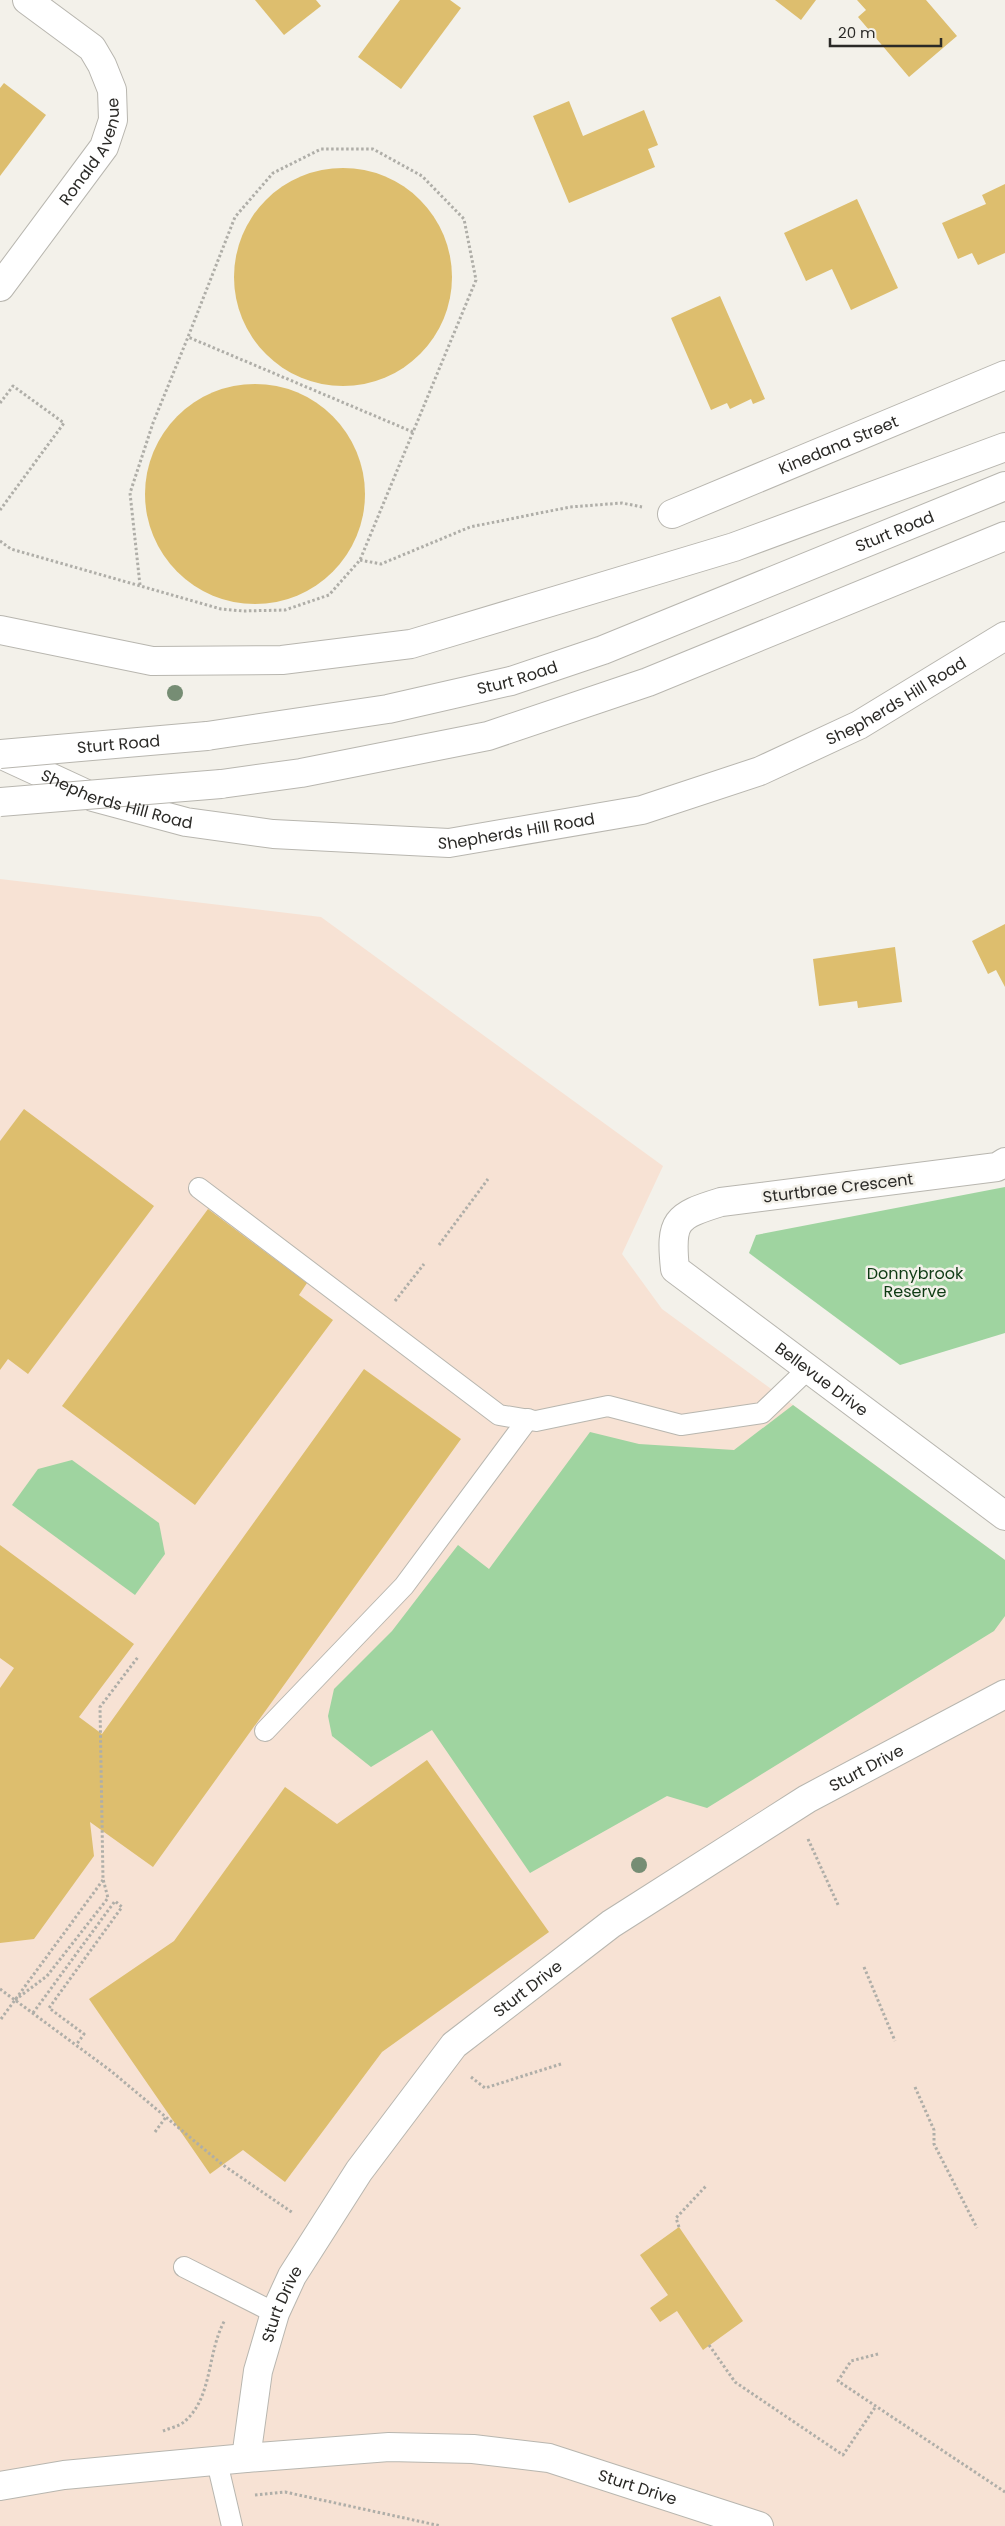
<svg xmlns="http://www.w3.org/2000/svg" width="1005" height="2526" font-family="Poppins,sans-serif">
	<rect width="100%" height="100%" fill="#f3f1ea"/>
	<!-- education -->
	<path fill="#f7e2d4" d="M0,879l321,38 342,249 -41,88 40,55 343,251v966h-1005z"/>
	<!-- green -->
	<g fill="#9fd4a0">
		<path d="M1005,1187v146l-105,32 -151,-112 7,-18z"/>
		<path d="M793,1405l212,155v56l-11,15 -287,177 -40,-12 -137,77 -98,-143 -61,37 -39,-31 -4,-20 6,-27 58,-58 66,-86 31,24 101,-137 49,12 95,6z"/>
		<path d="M72,1460l87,63 6,31 -30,41 -123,-90 26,-36z"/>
	</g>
	<!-- building -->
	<g fill="#ddbe6e">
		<path d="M255,0h61l5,6 -37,29z"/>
		<path d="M400,0h50l11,8 -60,81 -43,-32z"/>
		<path d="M775,0h41l-15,20z"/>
		<path d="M857,0h69l31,36 -48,41 -51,-60 8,-7z"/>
		<path d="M4,83l42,32 -46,61v-88z"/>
		<path d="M569,101l14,35 61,-26 14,35 -10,4 7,18 -86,36 -36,-87z"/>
		<circle cx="343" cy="277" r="109"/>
		<path d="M1005,184v69l-27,12 -6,-12 -14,6 -16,-36 44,-19 -4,-9z"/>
		<path d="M857,199l41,89 -47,22 -19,-41 -26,12 -22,-48z"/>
		<path d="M720,296l45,103 -12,5 -2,-5 -21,10 -3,-6 -16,7 -40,-92z"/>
		<circle cx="255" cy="494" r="110"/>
		<path d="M1005,924v63l-9,-17 -8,4 -16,-33z"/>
		<path d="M895,947l7,55 -44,6 -1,-7 -38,5 -6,-47z"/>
		<path d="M24,1109l130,97 -126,168 -20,-15 -8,11v-229z"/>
		<path d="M208,1209l99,74 -8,12 34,25 -138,185 -133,-99z"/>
		<path d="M364,1369l97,70 -308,428 -63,-45 4,34 -60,83 -34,4v-255l14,-20 -14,-10v-113l134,99 -55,73 23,17z"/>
		<path d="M427,1760l122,172 -167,120 -97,130 -42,-32 -33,24 -121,-175 85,-58 111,-154 52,37z"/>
		<path d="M679,2227l64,94 -40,29 -26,-39 -17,11 -10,-14 18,-13 -28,-40z"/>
	</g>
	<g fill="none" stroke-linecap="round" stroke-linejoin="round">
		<defs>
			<g id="service">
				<path d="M199,1188l300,227 37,6 72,-15 73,19 81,-12 47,-45"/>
				<path d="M265,1731l139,-145 124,-167"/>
				<path d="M184,2267l91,46"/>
				<path d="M217,2462l15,64"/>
			</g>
			<g id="minor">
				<path id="s1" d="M0,287l104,-140 9,-27 -1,-30 -10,-25 -10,-17 -65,-48"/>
				<path id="s2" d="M672,514l333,-139"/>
				<path id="s3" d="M1005,1162l-8,5 -276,35c-46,14 -51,19 -46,67l330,247"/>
				<path id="s4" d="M246,2458l12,-87 17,-58 17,-37 67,-105 95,-126 157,-121 196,-125 198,-105"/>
				<path id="s5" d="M0,2486l64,-11 182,-17 143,-11 84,2 76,9 210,68"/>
			</g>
			<g id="secondary">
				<path d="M0,630l152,31 130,-1 129,-16 323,-97 271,-100"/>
				<path id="s6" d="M207,736l181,-27 123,-28 92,-31 402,-164"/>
				<path id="s7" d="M0,754l93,43 93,25 87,12 176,9 193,-33 118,-39 99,-46 146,-89"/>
				<path d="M221,784l80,-11 187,-37 160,-54 357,-146"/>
			</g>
		</defs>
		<!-- service casing -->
		<use href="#service" stroke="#b8b6af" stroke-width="22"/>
		<!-- minor casing -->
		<use href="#minor" stroke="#b8b6af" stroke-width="30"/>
		<!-- secondary casing -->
		<use href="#secondary" stroke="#b8b6af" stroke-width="30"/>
		<!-- path -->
		<g stroke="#afaea8" stroke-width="3" stroke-dasharray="2.5 2.5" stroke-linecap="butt">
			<path d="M0,403l13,-17 51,37 -64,87"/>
			<path d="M0,541l11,8 210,60 22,2 42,-1 44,-15 31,-35 116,-280 -12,-61 -42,-43 -49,-27h-52l-48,24 -38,44 -47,120 225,95"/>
			<path d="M360,560l21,4 89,-37 100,-20 52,-4 20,4"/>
			<path d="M140,585l-10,-92 23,-70 35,-86"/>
			<path d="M439,1245l49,-66"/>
			<path d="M395,1301l29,-37"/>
			<path d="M808,1839l31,68"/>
			<path d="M864,1967l31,74"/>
			<path d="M0,1989l111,82 112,94 70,48"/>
			<path d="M15,2000l32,-24 61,-78 -5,-19 -3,-172 38,-50"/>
			<path d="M33,2013l82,-112 7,6 -73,101 35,26 -8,11"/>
			<path d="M1,2019l102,-139"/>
			<path d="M471,2077l14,11 76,-24"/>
			<path d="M915,2087l19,43v14l43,84"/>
			<path d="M155,2132l11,-15"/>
			<path d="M679,2227l-3,-9 30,-32"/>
			<path d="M709,2345l26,37 108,73 33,-49"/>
			<path d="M878,2354l-27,7 -13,20 167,111"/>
			<path d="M163,2431c7,-3 17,-5 22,-10 28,-24 22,-70 40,-101"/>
			<path d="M255,2495l30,-3 156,34"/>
		</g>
		<!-- service -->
		<use href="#service" stroke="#fff" stroke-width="20"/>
		<!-- minor -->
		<use href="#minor" stroke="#fff" stroke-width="28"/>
		<!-- secondary -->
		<use href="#secondary" stroke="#fff" stroke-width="28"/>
		<defs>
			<g id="secondary-bridge">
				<path id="s8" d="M0,754l207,-18"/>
				<path d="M0,802l221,-18"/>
			</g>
		</defs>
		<!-- secondary-bridge casing -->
		<use href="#secondary-bridge" stroke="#b8b6af" stroke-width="30" stroke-linecap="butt"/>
		<!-- secondary-bridge -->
		<use href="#secondary-bridge" stroke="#fff" stroke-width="28"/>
	</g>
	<!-- trees -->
	<g fill="#768d74">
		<circle cx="175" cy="693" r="8"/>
		<circle cx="639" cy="1865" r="8"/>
	</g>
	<g text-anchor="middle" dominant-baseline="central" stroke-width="5" stroke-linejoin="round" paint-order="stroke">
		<!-- street labels -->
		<g font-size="16" fill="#2b2a27" stroke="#f3f1ea">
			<text stroke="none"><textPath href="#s1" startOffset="165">Ronald Avenue</textPath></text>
			<text stroke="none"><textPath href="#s2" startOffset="180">Kinedana Street</textPath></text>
			<text stroke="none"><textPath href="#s6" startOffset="721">Sturt Road</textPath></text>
			<text stroke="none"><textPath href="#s6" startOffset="316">Sturt Road</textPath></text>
			<text stroke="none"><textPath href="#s7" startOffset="936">Shepherds Hill Road</textPath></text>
			<text stroke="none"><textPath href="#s8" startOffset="119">Sturt Road</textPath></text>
			<text stroke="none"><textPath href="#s7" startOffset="126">Shepherds Hill Road</textPath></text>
			<text stroke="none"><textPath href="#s7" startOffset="531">Shepherds Hill Road</textPath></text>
			<text transform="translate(838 1188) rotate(-7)">Sturtbrae Crescent</text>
			<text stroke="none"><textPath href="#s3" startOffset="566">Bellevue Drive</textPath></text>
			<text stroke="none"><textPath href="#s4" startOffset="969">Sturt Drive</textPath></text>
			<text stroke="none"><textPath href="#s4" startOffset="564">Sturt Drive</textPath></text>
			<text stroke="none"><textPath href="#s4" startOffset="159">Sturt Drive</textPath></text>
			<text stroke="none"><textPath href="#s5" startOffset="645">Sturt Drive</textPath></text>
		</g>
		<!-- park labels -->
		<g font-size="16" fill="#0f3b14" stroke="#f3f1ea">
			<text x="915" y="1273">Donnybrook<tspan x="915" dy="18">Reserve</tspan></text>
		</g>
	</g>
	<!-- scale -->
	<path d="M830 38v8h111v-8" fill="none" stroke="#2b2a27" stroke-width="2.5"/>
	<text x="838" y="38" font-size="15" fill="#2b2a27" stroke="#f3f1ea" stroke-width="4" paint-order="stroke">20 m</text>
</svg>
